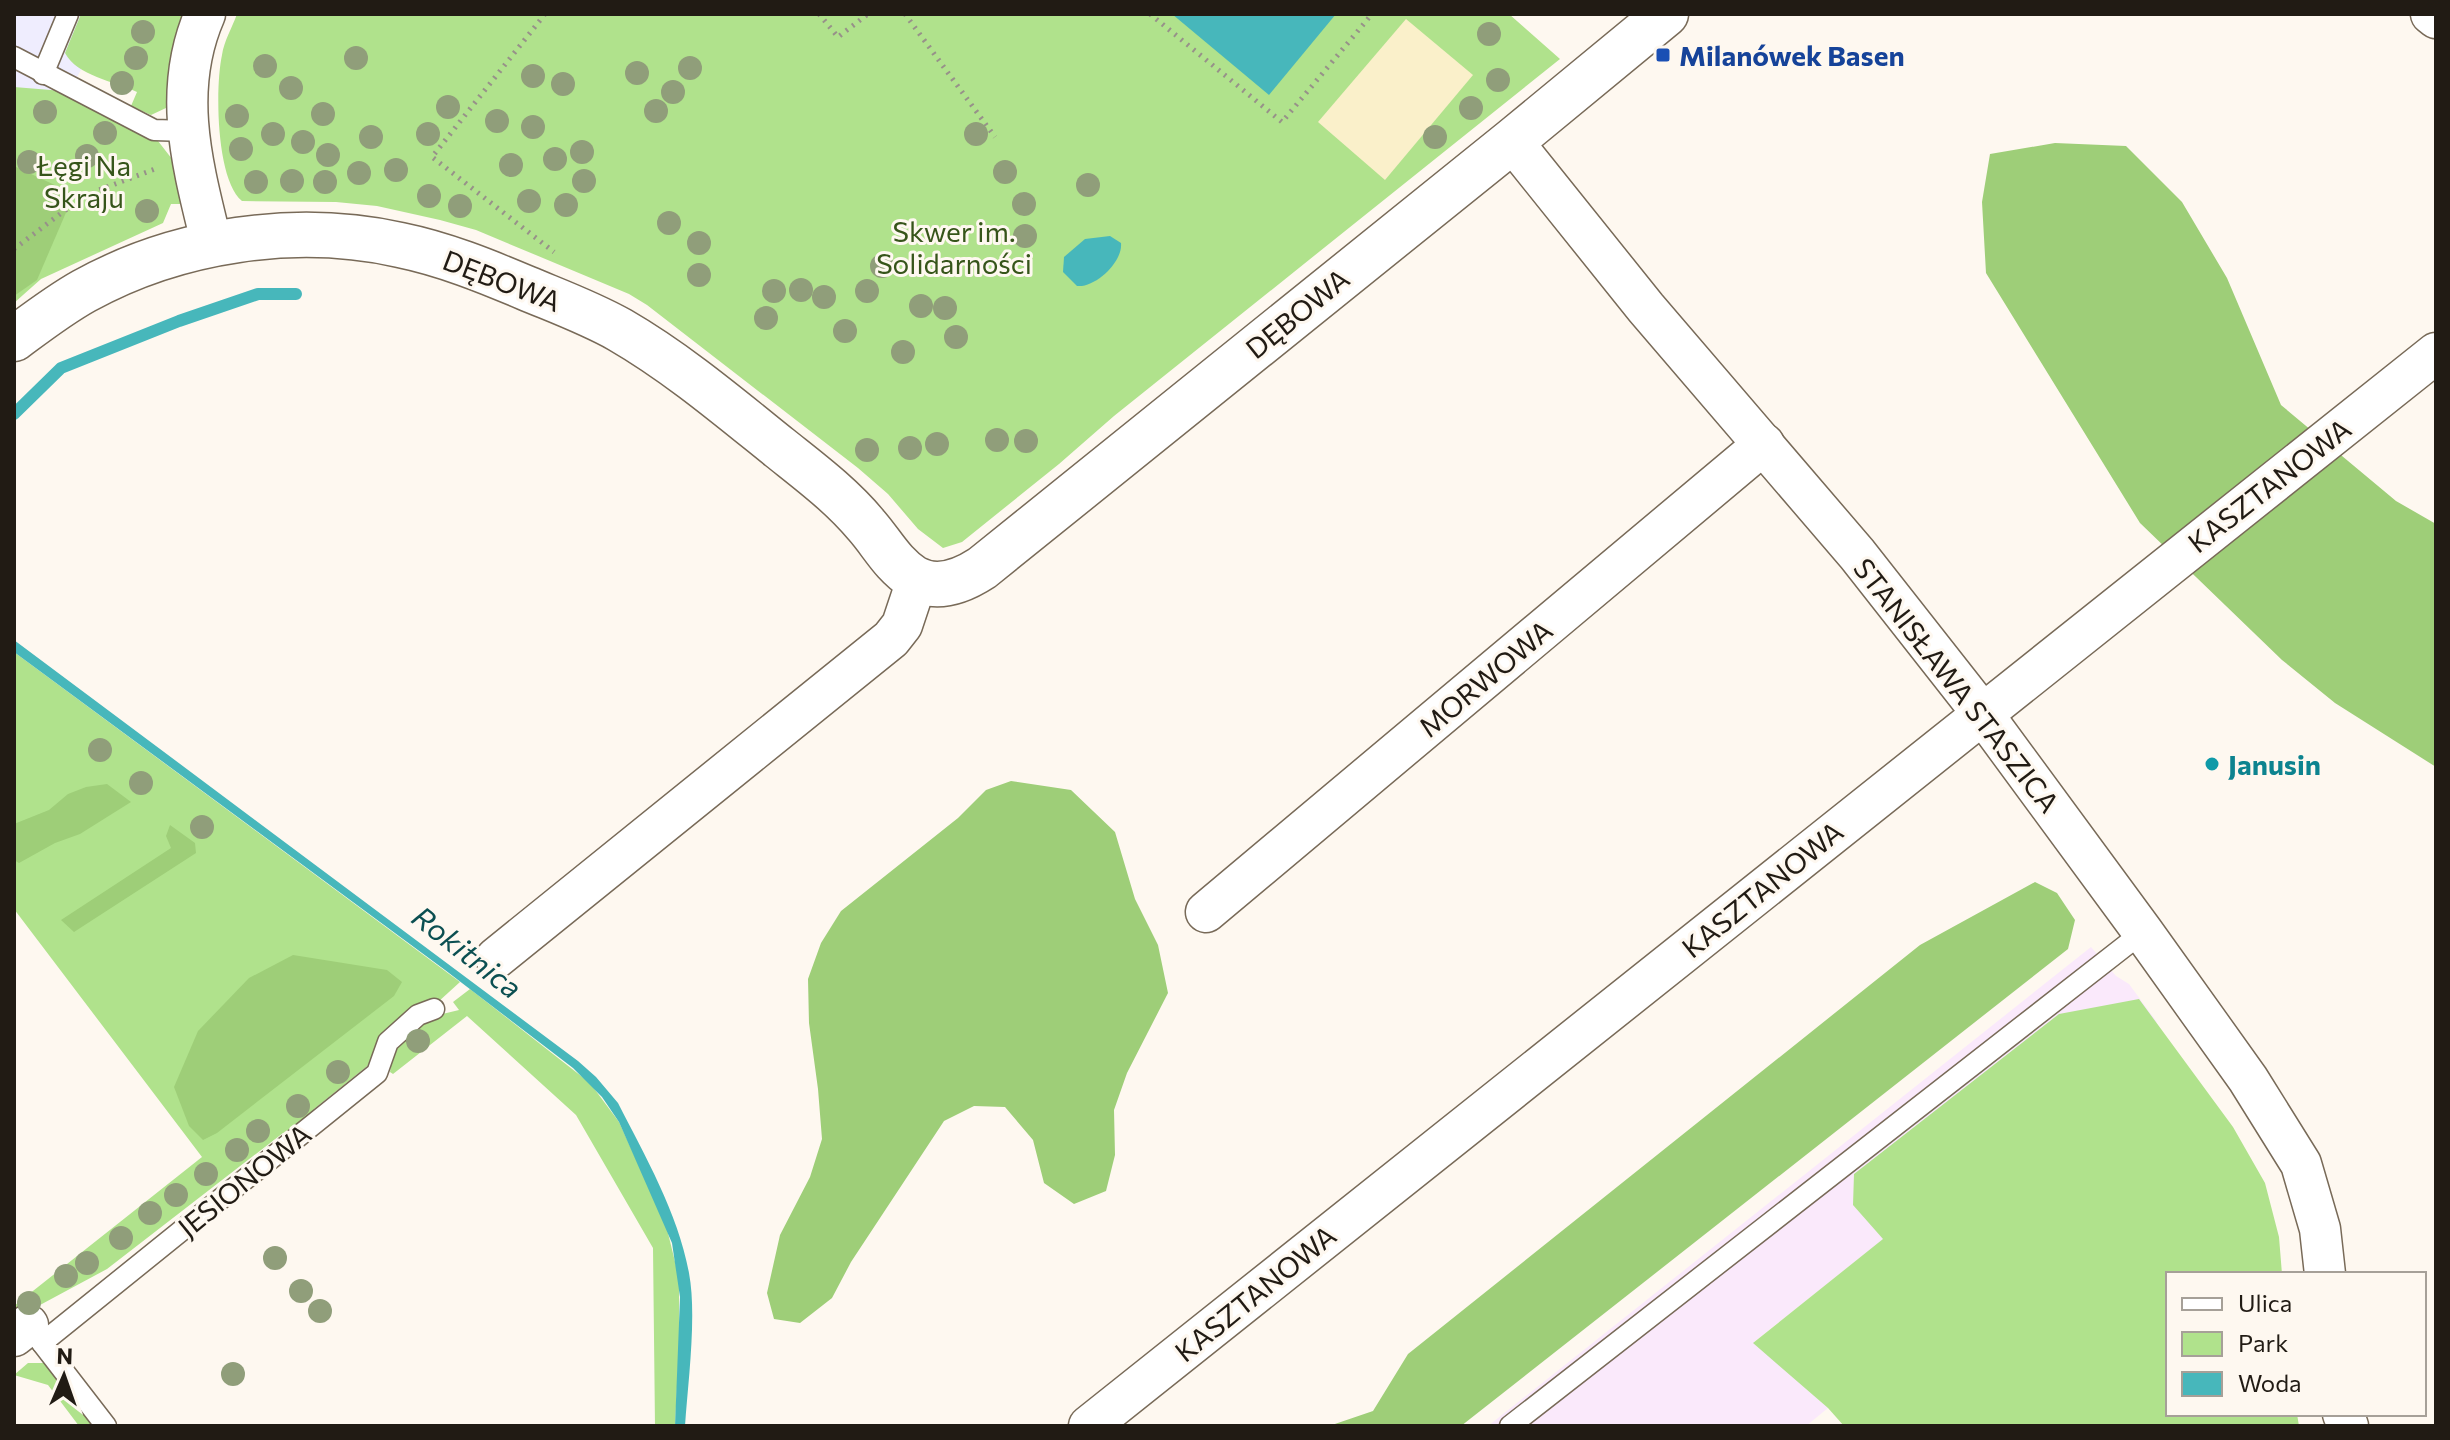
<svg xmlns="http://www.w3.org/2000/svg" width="2450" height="1440" font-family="Commissioner,sans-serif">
	<rect width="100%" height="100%" fill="#fef8f0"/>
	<!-- commercial -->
	<path fill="#fae9fb" d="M2091,947l25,29 13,8 28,38 -403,320 74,66 -22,18h-318z"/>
	<!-- industrial -->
	<path fill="#efedfe" d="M14,14h97l-35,65 -62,87z"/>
	<!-- green -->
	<g fill="#b0e28c">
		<path d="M81,14h103l-13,42 -5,52 -15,7 -20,-9 6,-14c-23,-11 -60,-16 -72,-39z"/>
		<path d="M237,14h1272l51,45 -446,357 -55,48 -97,78 -19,6 -25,-19 -30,-35 -30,-26 -211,-163 -18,-11 -153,-64 -36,-10 -63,-14 -41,-4 -94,-1c-26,-21 -27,-114 -20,-146 2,-14 10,-27 15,-41z"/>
		<path d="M14,87l49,4 95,50 14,18 10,45h-11l-8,19 -122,56 -27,24z"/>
		<path d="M14,652l446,330 -89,81 -57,46 -1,6 -22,18h-8l-176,136 -93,50v-13l188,-149 -188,-248z"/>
		<path d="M470,989l120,94 29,39 47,103 13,53v69l-4,79h-20l-2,-178 -77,-133 -109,-99 -74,58 -3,-2 4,-25 32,-29 33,-8 -6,-8z"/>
		<path d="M2139,999l94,128 32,56 14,54 3,37h-114v140h129l2,12h-455l-16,-18 -75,-65 130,-104 -30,-34 1,-31 205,-160z"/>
		<path d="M28,1363h16l7,4 45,59h-17l-31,-41 -34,-10z"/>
	</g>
	<!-- forest -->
	<g fill="#9ece78">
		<path d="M2055,143l71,3 56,56 45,76 54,127 115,96 40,23v243l-101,-64 -53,-43 -142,-137 -154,-250 -4,-71 8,-48z"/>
		<path d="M14,166l60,28 -37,86 -23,16z"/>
		<path d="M1011,781l60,9 44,42 20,67 23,46 10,48 -41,80 -13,37 1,45 -9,36 -32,13 -30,-21 -11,-43 -28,-33 -31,-1 -30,15 -93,141 -19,36 -32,25 -26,-4 -7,-26 13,-58 30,-58 12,-38 -4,-50 -9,-66 -1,-44 13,-36 20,-32 117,-93 28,-28z"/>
		<path d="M107,784l24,18 -51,32 -25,9 -36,20 -5,-3v-36l35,-14 19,-16 18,-7z"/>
		<path d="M170,825l25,18 1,10 -122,79 -13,-12 110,-72 -5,-12z"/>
		<path d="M2035,882l22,11 18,27 -7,29 -607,477h-132l44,-15 35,-57 512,-409z"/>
		<path d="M293,955l94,15 15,12 -8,14 -177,137 -14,7 -14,-14 -15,-39 24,-56 51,-53z"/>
	</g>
	<!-- sand -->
	<path fill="#faf0ca" d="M1406,19l67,56 -88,105 -67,-58z"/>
	<!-- water -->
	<g fill="#47b7bb">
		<path d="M1172,14h164l-67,81z"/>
		<path d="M1110,236l11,7c2,19 -26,45 -44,43l-14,-14 1,-15 21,-18z"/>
		<path d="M14,640l564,421 18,16 22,26c27,53 60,110 71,170 8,42 -1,109 -4,153h-10l5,-129 -8,-54 -53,-121 -17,-25 -29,-29 -128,-98 -431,-318z"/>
	</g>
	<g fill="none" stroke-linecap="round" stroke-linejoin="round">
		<!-- stream -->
		<path stroke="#47b7bb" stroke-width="12" d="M14,414l47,-46 118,-47 79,-27h38"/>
		<defs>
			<g id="lane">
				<path d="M14,57l140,73 33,1"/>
				<path d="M43,74l25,-60"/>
				<path d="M35,1334l71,92"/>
				<path d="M42,1343l335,-270 11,-31 30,-27 16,-6"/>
				<path d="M1510,1426l633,-494"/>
			</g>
			<g id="street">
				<path d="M205,14c-34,78 -12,153 7,231"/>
				<path d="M2431,14l5,4"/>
				<path d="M1512,141l134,167 211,246 125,159 161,219 105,147 53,85 19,65 5,45"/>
				<path d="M1206,912l558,-468"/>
				<path d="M496,958l395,-319 11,-14 15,-45"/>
				<path d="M14,1336l14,-11"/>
				<path d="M2343,1414l5,12"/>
				<path d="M1089,1426l1347,-1073"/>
			</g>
			<path id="secondary" d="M14,339c23,-17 45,-34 70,-48 94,-52 212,-69 316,-46 44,9 86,26 126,43 31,13 64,25 94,42 57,33 109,77 160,118 30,24 61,47 86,77 16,18 26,39 48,53 23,13 48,3 68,-10l530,-427 154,-127"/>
		</defs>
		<!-- lane casing -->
		<use href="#lane" stroke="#786a58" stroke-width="23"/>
		<!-- street casing -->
		<use href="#street" stroke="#786a58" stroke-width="43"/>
		<!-- secondary casing -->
		<use href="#secondary" stroke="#786a58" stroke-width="47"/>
		<!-- path -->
		<g stroke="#979189" stroke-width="5" stroke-dasharray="2 6" stroke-linecap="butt">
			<path d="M545,14l-113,143 122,95"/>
			<path d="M819,14l19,23 30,-23"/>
			<path d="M905,14l90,123"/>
			<path d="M1150,14l132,108 90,-108"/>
			<path d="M14,249l50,-38 35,-21 56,-21"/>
		</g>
		<!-- lane -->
		<use href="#lane" stroke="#fff" stroke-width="20"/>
		<!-- street -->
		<use href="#street" stroke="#fff" stroke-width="40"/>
		<!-- secondary -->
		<use href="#secondary" stroke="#fff" stroke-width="44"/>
	</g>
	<!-- trees -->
	<g fill="#909e7a">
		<circle cx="143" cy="32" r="12"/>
		<circle cx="1489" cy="34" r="12"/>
		<circle cx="136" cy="58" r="12"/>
		<circle cx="356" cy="58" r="12"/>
		<circle cx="265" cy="66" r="12"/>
		<circle cx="690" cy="68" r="12"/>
		<circle cx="637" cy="73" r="12"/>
		<circle cx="533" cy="76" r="12"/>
		<circle cx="1498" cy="80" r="12"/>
		<circle cx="122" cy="83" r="12"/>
		<circle cx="563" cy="84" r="12"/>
		<circle cx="291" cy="88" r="12"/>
		<circle cx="673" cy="92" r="12"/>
		<circle cx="448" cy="107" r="12"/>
		<circle cx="1471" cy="108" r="12"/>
		<circle cx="656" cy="111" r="12"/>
		<circle cx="45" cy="112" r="12"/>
		<circle cx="323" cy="114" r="12"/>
		<circle cx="237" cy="116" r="12"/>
		<circle cx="497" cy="121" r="12"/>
		<circle cx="533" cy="127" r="12"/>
		<circle cx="105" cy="133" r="12"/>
		<circle cx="273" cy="134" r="12"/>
		<circle cx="428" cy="134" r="12"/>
		<circle cx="976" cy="134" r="12"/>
		<circle cx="371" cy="137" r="12"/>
		<circle cx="1435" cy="137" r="12"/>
		<circle cx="303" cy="142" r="12"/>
		<circle cx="241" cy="149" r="12"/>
		<circle cx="582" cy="152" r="12"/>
		<circle cx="328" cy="155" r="12"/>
		<circle cx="87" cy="156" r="12"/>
		<circle cx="555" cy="159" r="12"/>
		<circle cx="29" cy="162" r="12"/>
		<circle cx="511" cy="165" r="12"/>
		<circle cx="396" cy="170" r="12"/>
		<circle cx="1005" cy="172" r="12"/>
		<circle cx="359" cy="173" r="12"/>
		<circle cx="292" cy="181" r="12"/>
		<circle cx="584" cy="181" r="12"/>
		<circle cx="256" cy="182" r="12"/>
		<circle cx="325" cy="182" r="12"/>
		<circle cx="1088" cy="185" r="12"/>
		<circle cx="429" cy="196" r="12"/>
		<circle cx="529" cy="201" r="12"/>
		<circle cx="1024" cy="204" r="12"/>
		<circle cx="566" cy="205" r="12"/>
		<circle cx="460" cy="206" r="12"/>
		<circle cx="147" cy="211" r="12"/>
		<circle cx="669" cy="223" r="12"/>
		<circle cx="1025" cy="236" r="12"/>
		<circle cx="699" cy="243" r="12"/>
		<circle cx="882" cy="266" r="12"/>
		<circle cx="699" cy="275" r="12"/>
		<circle cx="801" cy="290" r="12"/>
		<circle cx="774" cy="291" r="12"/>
		<circle cx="867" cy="291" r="12"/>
		<circle cx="824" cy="297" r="12"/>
		<circle cx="921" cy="306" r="12"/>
		<circle cx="945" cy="308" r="12"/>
		<circle cx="766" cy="318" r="12"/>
		<circle cx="845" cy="331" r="12"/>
		<circle cx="956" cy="337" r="12"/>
		<circle cx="903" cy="352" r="12"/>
		<circle cx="997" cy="440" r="12"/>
		<circle cx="1026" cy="441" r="12"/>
		<circle cx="937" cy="444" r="12"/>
		<circle cx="910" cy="448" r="12"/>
		<circle cx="867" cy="450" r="12"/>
		<circle cx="100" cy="750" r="12"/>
		<circle cx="141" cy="783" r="12"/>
		<circle cx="202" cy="827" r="12"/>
		<circle cx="418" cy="1041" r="12"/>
		<circle cx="338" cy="1072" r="12"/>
		<circle cx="298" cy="1106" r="12"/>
		<circle cx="258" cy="1131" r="12"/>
		<circle cx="237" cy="1150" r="12"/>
		<circle cx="206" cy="1174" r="12"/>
		<circle cx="176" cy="1195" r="12"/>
		<circle cx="150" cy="1213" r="12"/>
		<circle cx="121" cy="1238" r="12"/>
		<circle cx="275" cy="1258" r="12"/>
		<circle cx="87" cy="1263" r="12"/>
		<circle cx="66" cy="1276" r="12"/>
		<circle cx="301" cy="1291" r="12"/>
		<circle cx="29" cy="1303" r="12"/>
		<circle cx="320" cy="1311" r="12"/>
		<circle cx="233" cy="1374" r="12"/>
	</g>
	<!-- markers -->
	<rect fill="#1a4fb4" stroke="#fef8f0" stroke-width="3" x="1655" y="47" width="16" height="16" rx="4"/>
	<circle fill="#0f9aa8" stroke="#fef8f0" stroke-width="3" cx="2212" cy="764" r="8"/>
	<g text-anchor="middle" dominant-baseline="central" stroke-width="6" stroke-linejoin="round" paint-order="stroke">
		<!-- transit labels -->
		<g font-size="28" font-weight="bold" fill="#164399" stroke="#fef8f0" text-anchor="start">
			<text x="1679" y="55">Milanówek Basen</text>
		</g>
		<!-- park labels -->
		<g font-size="28" fill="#36551a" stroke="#fef8f0">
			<text x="84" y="165">Łęgi Na<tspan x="84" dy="32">Skraju</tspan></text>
			<text x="954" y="231">Skwer im.<tspan x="954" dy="32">Solidarności</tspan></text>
		</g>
		<!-- street labels -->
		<g font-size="28" fill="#211b14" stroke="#fef8f0">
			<text transform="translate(502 280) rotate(21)">DĘBOWA</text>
			<text transform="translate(1297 313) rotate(-39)">DĘBOWA</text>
			<text transform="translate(2269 485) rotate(-38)">KASZTANOWA</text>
			<text transform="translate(1485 678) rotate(-40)">MORWOWA</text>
			<text transform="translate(1957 685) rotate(52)">STANISŁAWA STASZICA</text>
			<text transform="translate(1762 889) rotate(-39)">KASZTANOWA</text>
			<text transform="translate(244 1180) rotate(-39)">JESIONOWA</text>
			<text transform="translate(1255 1293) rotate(-39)">KASZTANOWA</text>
		</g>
		<!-- culture labels -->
		<g font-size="28" font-weight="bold" fill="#0d838f" stroke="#fef8f0" text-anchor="start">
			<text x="2228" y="764">Janusin</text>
		</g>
		<!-- water labels -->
		<g font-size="30" font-style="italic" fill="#0b4f51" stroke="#fef8f0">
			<text transform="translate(468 951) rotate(38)">Rokitnica</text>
		</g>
	</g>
	<!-- border -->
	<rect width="2450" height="1440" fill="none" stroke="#211b14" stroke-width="32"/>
	<!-- legend -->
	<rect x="2166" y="1272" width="260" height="144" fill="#fef8f0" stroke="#a6a098" stroke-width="2"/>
	<rect x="2182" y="1298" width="40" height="12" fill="#ffffff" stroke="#a6a098" stroke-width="2"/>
	<text x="2238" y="1312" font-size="24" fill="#211b14">Ulica</text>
	<rect x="2182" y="1332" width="40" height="24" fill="#b0e28c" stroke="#a6a098" stroke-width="2"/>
	<text x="2238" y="1352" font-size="24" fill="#211b14">Park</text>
	<rect x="2182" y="1372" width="40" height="24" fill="#47b7bb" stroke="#a6a098" stroke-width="2"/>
	<text x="2238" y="1392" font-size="24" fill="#211b14">Woda</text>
	<!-- north arrow -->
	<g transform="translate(64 1376) rotate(2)" stroke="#fef8f0" stroke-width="6" paint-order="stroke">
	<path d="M0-6L14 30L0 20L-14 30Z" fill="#211b14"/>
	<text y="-12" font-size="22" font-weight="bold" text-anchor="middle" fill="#211b14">N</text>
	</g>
</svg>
